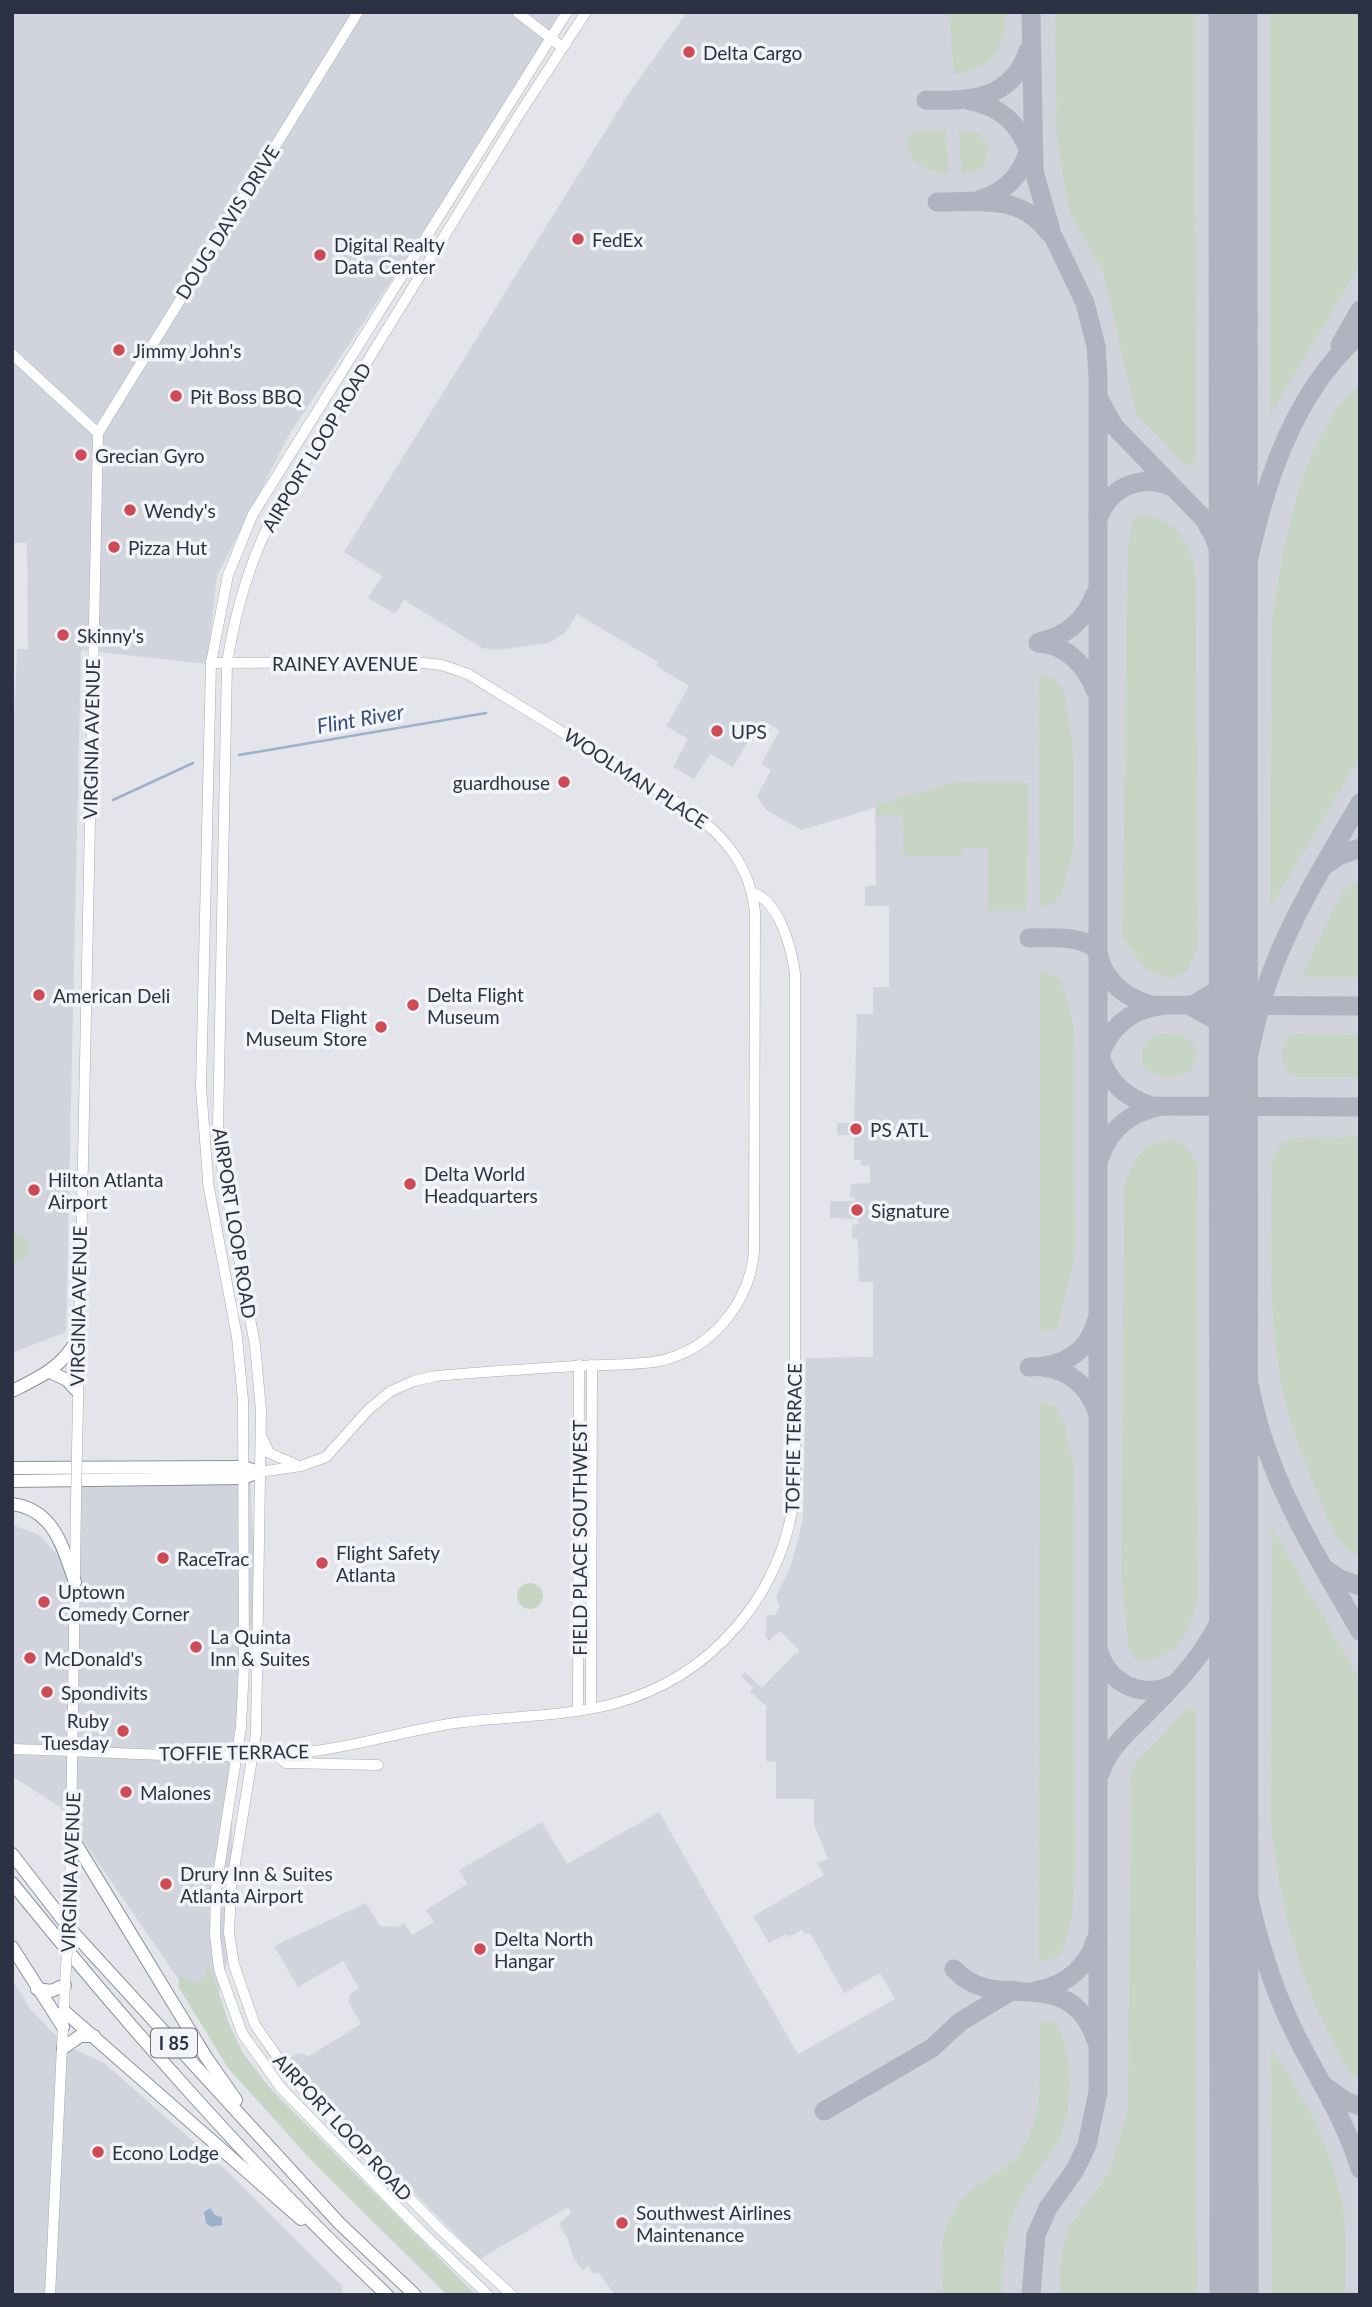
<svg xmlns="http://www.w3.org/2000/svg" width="1372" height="2307" font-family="Lato,sans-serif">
	<rect width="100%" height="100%" fill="#e3e5eb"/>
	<!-- built -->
	<g fill="#d1d4dd">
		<path d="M12,12h557l-280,423 -72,141 -10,88 -126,-14 -15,682 -54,21v-585l5,-119h11l-1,-106h-15z"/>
		<path d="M687,12h673v2283h-745l-17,-23 -5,2 -4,-8 -7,4 -9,-13 -5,-18 -9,-15 12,-11 -3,-6 -88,52 -195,-197 13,-9 11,3 52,-32 -13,-23 2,-7 9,-6 -16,-27 -45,26 -24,-41 92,-43 14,23 17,1 7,-4 8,12 22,-13 -8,-12 41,-26 -8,-14 83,-48 25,42 92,-52 139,242 97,-55 -15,-26 -36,20 -34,-60 -5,2 -3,-5 -14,7 -2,-3 -17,9 -16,-27 71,-41 -7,-12 11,-4 -14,-35v-25h-38v-37l-10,-1v-55l-16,-15 3,-3 -12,-12 4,-4 17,16 37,-38 -19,-19 -11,10 -4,-4 2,-22h8l5,-9 -4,-9 15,-32 12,-45 3,-162 67,-1v-75h-14l-1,-43 -6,-1v-13l6,-1v-5l-28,-1v-17h25v-3l-5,-1 1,-13 19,-1v-17l-9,-1v-5h-7v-25h-17v-12h17l3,-109h16v-27h16v-81h-24v-20l11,-1 -1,-77 -74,22 -35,-20 -9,-14 14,-26 -10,-6 19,-34 -12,-6 -11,16 -5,-5 -19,32 -23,-13 -16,25 -21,-12 15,-28 -22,-13 23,-40 -33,-20 2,-4 -81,-48 -11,18 -17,11 -53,7 -14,-2 -78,-48 -9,14 -27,-16 14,-22 -38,-24 285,-459z"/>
		<path d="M250,1470l6,145 -24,198v131l-22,81 -150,-218 -48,-31v-251l28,10 33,39 1,-97z"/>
		<path d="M12,1979l19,31 34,35 39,18 122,107 116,116v9h-330z"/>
	</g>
	<!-- green -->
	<g fill="#c7d5c4">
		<path d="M949,12h57c0,36 -15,59 -52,61z"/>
		<path d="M1055,12h140l1,450 -10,4 -50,-52 -33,-142 -33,-58 -13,-74z"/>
		<path d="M1270,12h90v253l-90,151z"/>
		<path d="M946,130l3,44c-20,-1 -43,-11 -42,-34l10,-9z"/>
		<path d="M959,130l20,3 10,15 -3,15 -11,9 -13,2z"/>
		<path d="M1360,386v370l-90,153 2,-287c10,-69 25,-162 69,-218 6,-7 10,-16 19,-18z"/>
		<path d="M1148,515c32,10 42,28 48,60l2,372 -11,24 -17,8 -25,-11 -23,-32 6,-391 6,-28z"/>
		<path d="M1039,676l13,1 12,14 9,57 1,99 -12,47 -9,10 -13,2z"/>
		<path d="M955,782l73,1 -1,126 -3,2h-36v-63h-25v8h-59l-1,-41h-26v-10z"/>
		<path d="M1360,879v98h-59l42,-86z"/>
		<path d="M1040,970l21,9 13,48 1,228 -18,73 -17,4z"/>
		<path d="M1160,1034l22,1 11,8 4,14 -7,14 -23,7 -22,-9c-7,-15 -2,-30 15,-35z"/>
		<path d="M1296,1034l64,1v42h-64l-10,-5 -5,-22 7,-11z"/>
		<path d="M1360,1136v420c-25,-8 -35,-42 -43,-64 -14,-34 -28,-70 -35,-106 -15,-74 -10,-149 -10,-224 5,-12 8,-20 21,-24z"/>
		<path d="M1170,1139l16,7 11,17 1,436c-9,34 -23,61 -61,62l-8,-14 -8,-72 3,-389c10,-27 15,-40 46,-47z"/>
		<path d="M12,1233l11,3 6,8v10l-7,7 -10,2z"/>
		<path d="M1040,1401l15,5 8,13 11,46 1,412c-2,20 -3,70 -20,81 -4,3 -11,2 -16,3z"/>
		<path d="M1272,1528l88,152v397l-10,-3c-47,-80 -72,-166 -79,-258z"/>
		<circle cx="530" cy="1596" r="13"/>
		<path d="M1189,1707l7,4 1,584h-137v-30l8,-37 41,-55 19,-63 3,-336 6,-13z"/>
		<path d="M208,1962l22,64 13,27 25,33 208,209h-29l-135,-134 -84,-93 -50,-82 2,-11 15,7 10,-7z"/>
		<path d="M1044,2021l11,2c20,29 20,94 0,124 -13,20 -31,40 -40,63 -11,26 -13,57 -13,85h-59c-4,-54 -3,-85 45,-117 14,-9 28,-17 36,-32 21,-35 15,-82 16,-122z"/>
		<path d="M1271,2047c32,48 63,104 72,161 4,29 2,58 2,87h-73z"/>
	</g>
	<!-- water -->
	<path fill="#9eb1ca" d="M210,2208l5,7 7,2v8l-11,2 -5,-4 -2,-11z"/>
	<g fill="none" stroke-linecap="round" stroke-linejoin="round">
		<!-- stream -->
		<g stroke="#9eb1ca" stroke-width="2.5">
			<path d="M239,755l247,-42"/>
			<path d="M113,800l80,-37"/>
		</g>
		<!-- taxiway -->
		<g stroke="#b0b4c0" stroke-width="19">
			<path d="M1031,12l3,159 18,63 33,69 11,43 2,30v1716l-11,53 -12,25 -27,38 -12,27 -5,60"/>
			<path d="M926,100c44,1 86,0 102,-49"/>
			<path d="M970,101c30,5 48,22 59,50"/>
			<path d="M981,199c25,-7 42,-26 48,-51"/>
			<path d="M937,202c40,0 85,-8 111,30"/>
			<path d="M1340,345l20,-35"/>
			<path d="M1099,399l15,27 90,93 10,18 19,53"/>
			<path d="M1098,519c11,-32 43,-46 74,-32"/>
			<path d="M1233,637c20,-104 42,-229 127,-303"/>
			<path d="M1039,642c27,-6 46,-21 56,-48"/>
			<path d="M1038,643c27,1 48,22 57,47"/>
			<path d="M1326,865l12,-9 22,-8"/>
			<path d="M1029,938c19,0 48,-3 64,9 6,4 6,12 9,19 10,21 28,33 49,39l209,1"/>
			<path d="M1193,1005l25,-15 15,-30"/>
			<path d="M1192,1007l25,14 16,30"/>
			<path d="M1100,1056c8,26 26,42 52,50l208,1"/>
			<path d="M1100,1056c9,-28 30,-46 59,-50"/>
			<path d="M1233,1150c10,-63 18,-127 42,-187 22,-56 55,-108 85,-160"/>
			<path d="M1100,1157c9,-27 30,-45 59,-50"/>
			<path d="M1234,1292c7,46 13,92 26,137 22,73 62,136 100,202"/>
			<path d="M1029,1367c32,0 58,-13 67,-45"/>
			<path d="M1043,1367c26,3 44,18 53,42"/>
			<path d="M1327,1570l13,9 20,7"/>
			<path d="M1099,1652c11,34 46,48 77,31"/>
			<path d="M1101,1772c7,-23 25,-38 42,-55 42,-42 77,-77 91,-137"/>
			<path d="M1234,1827c13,64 25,127 52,187 23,53 58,99 74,155"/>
			<path d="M954,1969c41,47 115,-9 142,71"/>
			<path d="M1038,1990c29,-5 50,-24 58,-51"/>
			<path d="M1326,2087l19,14 15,5"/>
			<path d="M824,2111l108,-63 28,-26 53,-32"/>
		</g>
		<!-- runway -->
		<path stroke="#b0b4c0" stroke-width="49" d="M1233,12l1,2283"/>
		<defs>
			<g id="secondary">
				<path d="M517,12l45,35"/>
				<path d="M12,354l86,79"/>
				<path d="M211,663l203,-1 28,3 26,9 221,136c36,26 61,56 66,102l-1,340c-5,52 -43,98 -95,109 -27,5 -56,3 -84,5 -47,3 -93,6 -139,10l-22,5 -23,10 -22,18 -43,48 -25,9 -42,6"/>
				<path d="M208,1179l-7,-92 10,-424 17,-88 25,-61 314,-502"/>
				<path d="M208,1183l29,154 6,63 1,265 -3,62 -25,161 -1,47 4,34 23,64 39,55 139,142 68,65"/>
				<path d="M262,1437l7,16 28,12"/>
				<path d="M77,1451l21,-1018 260,-421"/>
				<path d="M591,1708l1,-343"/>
				<path d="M578,1711l1,-346"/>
				<path d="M12,1749c95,2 192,12 287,4 53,-5 103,-22 156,-30 52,-7 107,-6 158,-19 100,-27 170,-110 182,-212v-518c-3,-24 -16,-75 -43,-81"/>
				<path d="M276,1755l10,8 92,2"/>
				<path d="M70,1900l6,-397"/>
				<path d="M50,2295l15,-310"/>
				<path d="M512,2295l-73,-67 -147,-150 -37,-53 -21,-60 -5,-32 2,-45 25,-154 5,-324 -6,-65 -33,-178 -4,-39 9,-465c9,-56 24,-108 52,-158l241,-392 66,-101"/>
			</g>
			<g id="highway">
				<path d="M50,1372l17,8 9,10"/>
				<path d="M12,1391c28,-14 49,-23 65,-51"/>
				<path d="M12,1468l231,-1 16,5"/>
				<path d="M12,1481l231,-3 16,-6"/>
				<path d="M12,1504c42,5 51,44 63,78"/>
				<path d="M73,1839l133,218 30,43"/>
				<path d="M12,1854l58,75 269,294 76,72"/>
				<path d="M12,1883c117,144 240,285 375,412"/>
				<path d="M12,1947l51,80"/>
				<path d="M37,1989l14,2 14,-6"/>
				<path d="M64,2011l237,208"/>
				<path d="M63,2048l17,-12h14"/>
			</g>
		</defs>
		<!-- secondary casing -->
		<use href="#secondary" stroke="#a8acb5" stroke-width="11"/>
		<!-- highway casing -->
		<use href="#highway" stroke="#8a92a1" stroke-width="14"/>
		<!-- secondary -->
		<use href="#secondary" stroke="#fff" stroke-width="10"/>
		<!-- highway -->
		<use href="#highway" stroke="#fff" stroke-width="12"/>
		<defs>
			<g id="secondary-bridge">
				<path d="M76,1503l1,-52"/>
				<path d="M65,1985l5,-85"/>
			</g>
		</defs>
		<!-- secondary-bridge casing -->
		<use href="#secondary-bridge" stroke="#a8acb5" stroke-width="11" stroke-linecap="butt"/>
		<!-- secondary-bridge -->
		<use href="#secondary-bridge" stroke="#fff" stroke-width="10"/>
	</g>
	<!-- markers -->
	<g fill="#ce4a54" stroke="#f3f4f8" stroke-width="2.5">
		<circle cx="689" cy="52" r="7"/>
		<circle cx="578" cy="239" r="7"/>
		<circle cx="320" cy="255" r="7"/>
		<circle cx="119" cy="350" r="7"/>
		<circle cx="176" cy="396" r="7"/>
		<circle cx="81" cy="455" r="7"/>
		<circle cx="130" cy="510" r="7"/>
		<circle cx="114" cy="547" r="7"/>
		<circle cx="63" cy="635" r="7"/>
		<circle cx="717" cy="731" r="7"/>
		<circle cx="564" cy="782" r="7"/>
		<circle cx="39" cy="995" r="7"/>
		<circle cx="413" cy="1005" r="7"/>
		<circle cx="381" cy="1027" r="7"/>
		<circle cx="856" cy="1129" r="7"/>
		<circle cx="410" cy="1184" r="7"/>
		<circle cx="34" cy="1190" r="7"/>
		<circle cx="857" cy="1210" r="7"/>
		<circle cx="163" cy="1558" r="7"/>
		<circle cx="322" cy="1563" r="7"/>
		<circle cx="44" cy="1602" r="7"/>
		<circle cx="196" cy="1647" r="7"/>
		<circle cx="30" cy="1658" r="7"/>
		<circle cx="47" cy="1692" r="7"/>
		<circle cx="123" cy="1731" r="7"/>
		<circle cx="126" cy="1792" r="7"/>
		<circle cx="166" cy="1884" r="7"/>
		<circle cx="480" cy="1949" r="7"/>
		<circle cx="98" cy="2152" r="7"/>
		<circle cx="622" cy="2223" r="7"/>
	</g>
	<g text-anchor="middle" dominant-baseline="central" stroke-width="7" stroke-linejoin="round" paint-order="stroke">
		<!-- shield labels -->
		<rect fill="#f3f4f8" stroke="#676c79" stroke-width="2" x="151" y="2028.5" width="46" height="29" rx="5"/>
		<g font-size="18" font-weight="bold" fill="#2b3243">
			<text x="174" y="2043">I 85</text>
		</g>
		<!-- poi labels -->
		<g font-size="19" fill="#2b3243" stroke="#f3f4f8" text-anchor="start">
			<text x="703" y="52">Delta Cargo</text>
			<text x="592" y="239">FedEx</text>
			<text x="334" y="244">Digital Realty<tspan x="334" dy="22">Data Center</tspan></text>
			<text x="133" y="350">Jimmy John's</text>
			<text x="190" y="396">Pit Boss BBQ</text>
			<text x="95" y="455">Grecian Gyro</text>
			<text x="144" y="510">Wendy's</text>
			<text x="128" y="547">Pizza Hut</text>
			<text x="77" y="635">Skinny's</text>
			<text x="731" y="731">UPS</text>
			<text x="550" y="782" text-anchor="end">guardhouse</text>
			<text x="427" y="994">Delta Flight<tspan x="427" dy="22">Museum</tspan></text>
			<text x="53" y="995">American Deli</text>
			<text x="367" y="1016" text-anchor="end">Delta Flight<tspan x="367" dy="22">Museum Store</tspan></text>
			<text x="870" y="1129">PS ATL</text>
			<text x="424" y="1173">Delta World<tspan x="424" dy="22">Headquarters</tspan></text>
			<text x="48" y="1179">Hilton Atlanta<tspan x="48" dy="22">Airport</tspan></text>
			<text x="871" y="1210">Signature</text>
			<text x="336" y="1552">Flight Safety<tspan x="336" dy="22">Atlanta</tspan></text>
			<text x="177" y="1558">RaceTrac</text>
			<text x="58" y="1591">Uptown<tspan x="58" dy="22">Comedy Corner</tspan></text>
			<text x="210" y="1636">La Quinta<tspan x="210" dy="22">Inn &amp; Suites</tspan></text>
			<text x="44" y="1658">McDonald's</text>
			<text x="61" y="1692">Spondivits</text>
			<text x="109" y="1720" text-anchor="end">Ruby<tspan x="109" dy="22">Tuesday</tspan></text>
			<text x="140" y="1792">Malones</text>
			<text x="180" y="1873">Drury Inn &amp; Suites<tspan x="180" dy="22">Atlanta Airport</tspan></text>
			<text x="494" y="1938">Delta North<tspan x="494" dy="22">Hangar</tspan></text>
			<text x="112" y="2152">Econo Lodge</text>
			<text x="636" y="2212">Southwest Airlines<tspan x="636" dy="22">Maintenance</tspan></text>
		</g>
		<!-- street labels -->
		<g font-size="19" fill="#2b3243" stroke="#f3f4f8">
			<text transform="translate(227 222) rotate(-58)">DOUG DAVIS DRIVE</text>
			<text transform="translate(316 447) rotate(-59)">AIRPORT LOOP ROAD</text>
			<text x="345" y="663">RAINEY AVENUE</text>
			<text transform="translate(91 739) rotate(-89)">VIRGINIA AVENUE</text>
			<text transform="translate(636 778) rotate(33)">WOOLMAN PLACE</text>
			<text transform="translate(235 1223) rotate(81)">AIRPORT LOOP ROAD</text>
			<text transform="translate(78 1306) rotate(-89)">VIRGINIA AVENUE</text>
			<text transform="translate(793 1438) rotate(-89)">TOFFIE TERRACE</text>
			<text transform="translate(579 1538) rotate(-90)">FIELD PLACE SOUTHWEST</text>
			<text transform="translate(234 1752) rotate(-1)">TOFFIE TERRACE</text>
			<text transform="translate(70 1872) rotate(-88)">VIRGINIA AVENUE</text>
			<text transform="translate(343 2127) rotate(47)">AIRPORT LOOP ROAD</text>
		</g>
		<!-- water labels -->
		<g font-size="21" font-style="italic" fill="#354e77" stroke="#f3f4f8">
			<text transform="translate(360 718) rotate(-10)">Flint River</text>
		</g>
	</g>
	<!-- border -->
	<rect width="1372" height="2307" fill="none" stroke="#2b3243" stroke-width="28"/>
</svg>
